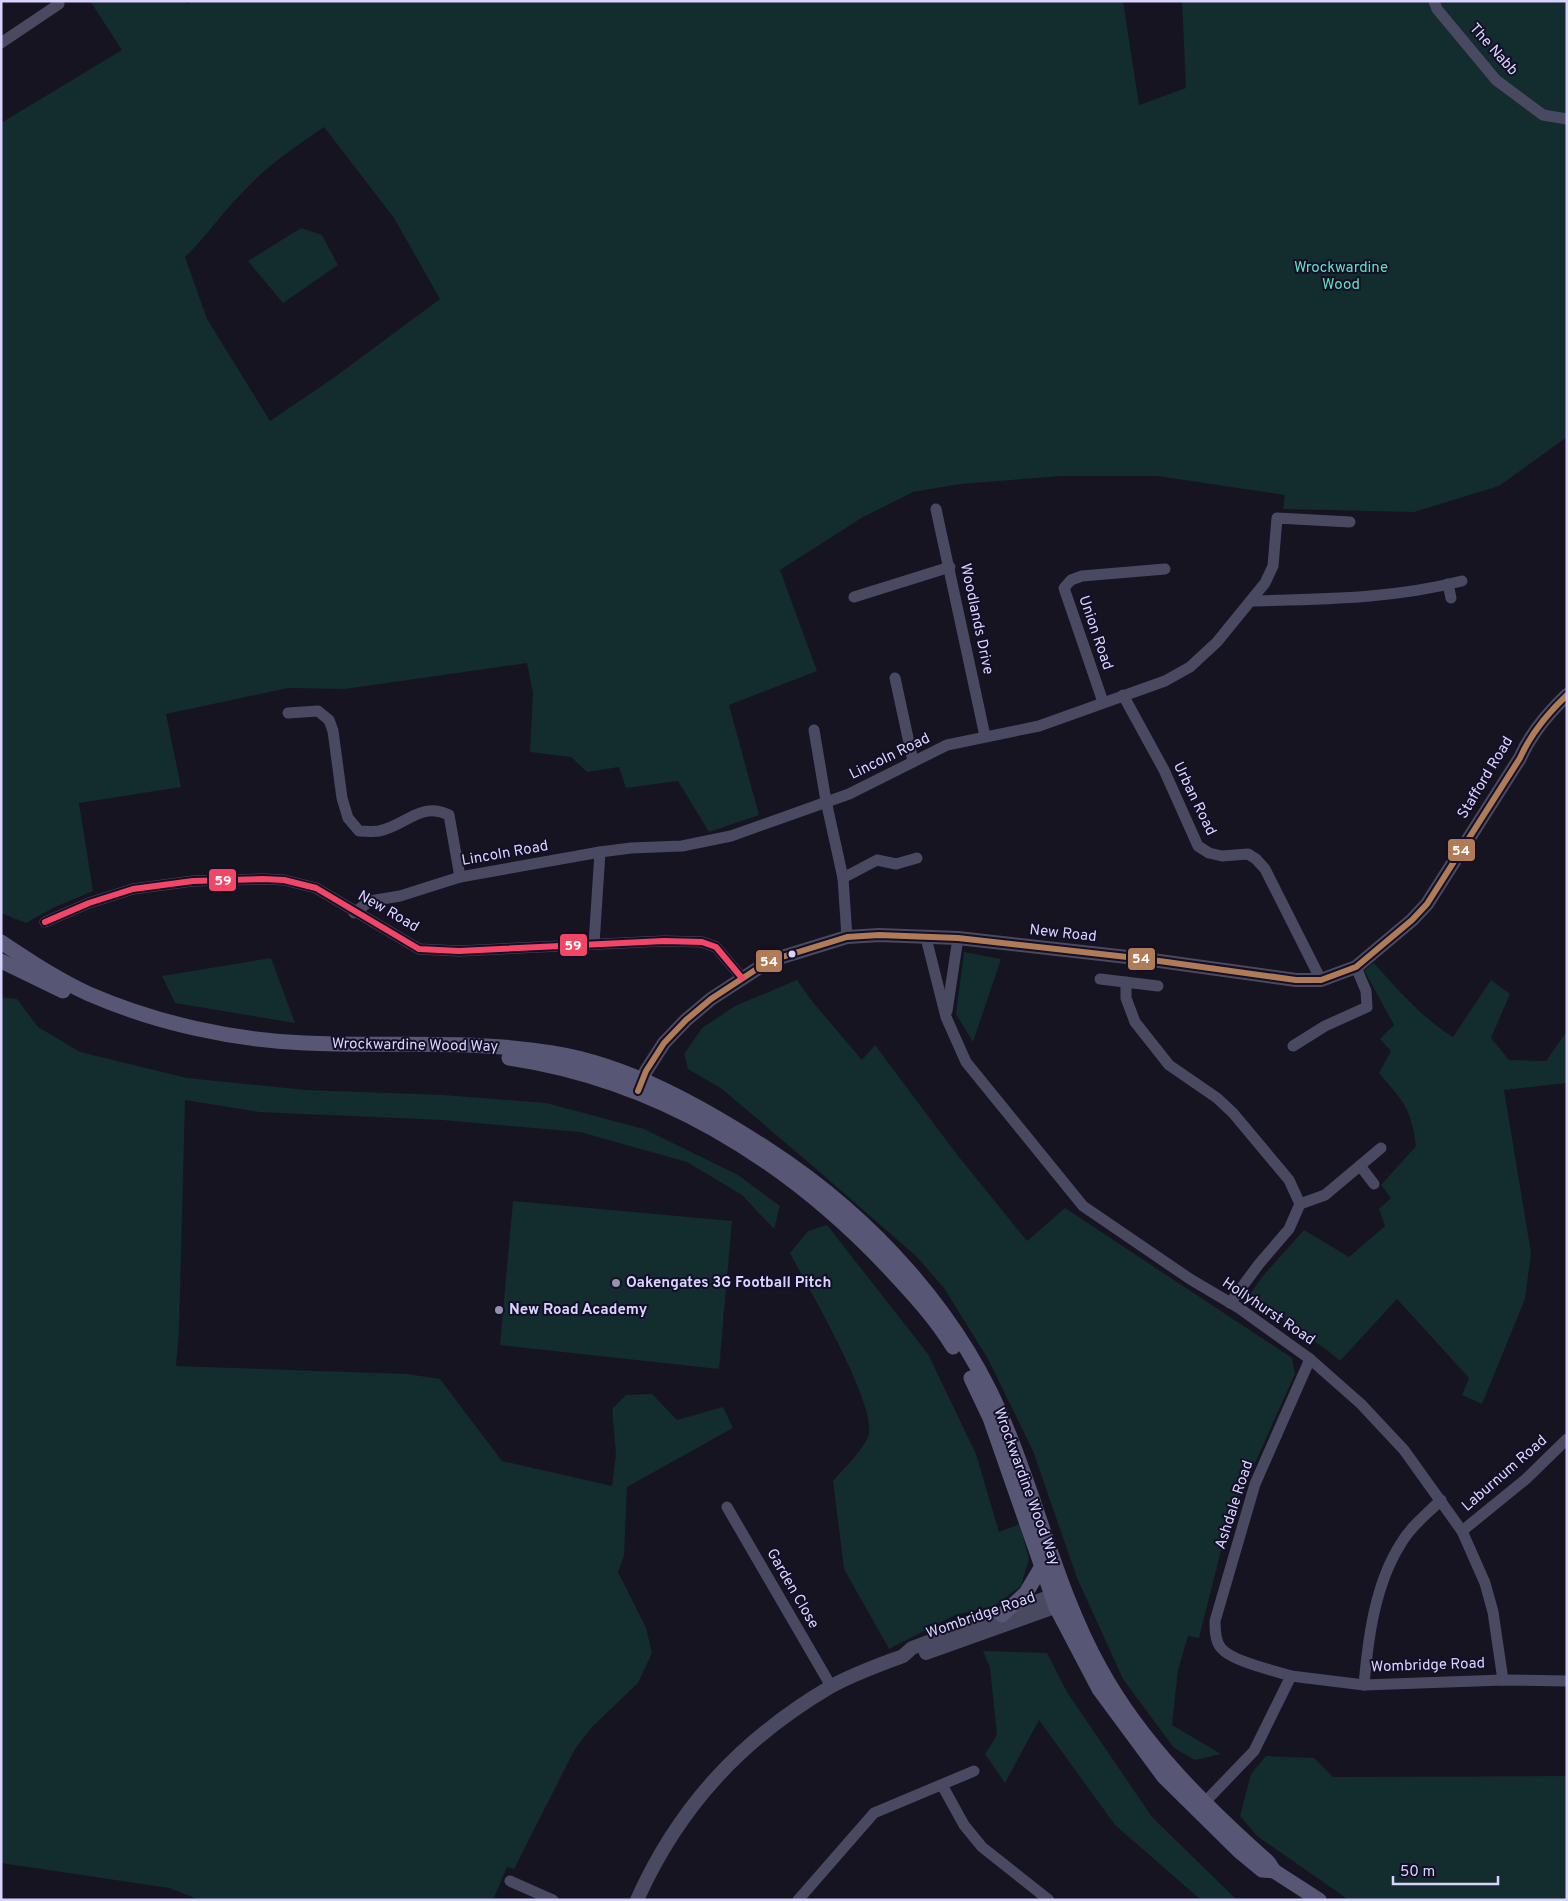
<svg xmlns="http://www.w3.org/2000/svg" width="1568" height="1901" font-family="Overpass,sans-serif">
	<rect width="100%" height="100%" fill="#161421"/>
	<!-- green -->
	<g fill="#132c2d" fill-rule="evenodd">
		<path d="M90,1h94l3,3 4,-3h932l16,104 47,-17 -4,-87h385v436l-68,49 -85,26 -131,-3 2,-14 -128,-19h-96l-101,8 -47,8 -50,25 -83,53 37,101 -88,34 30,110 -50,17 -31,-51 -52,7 -7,-21 -32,5 -16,-15 -41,-5 3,-59 -6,-30 -182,26 -57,-1 -122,26 15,73 -102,16 14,88 -38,16 -29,16 -25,-10v-790l121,-73zM324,127l70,91 46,81 -108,80 -62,42 -63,-102 -22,-62c21,-20 36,-43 56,-63 24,-27 54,-47 83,-67z"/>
		<path d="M301,228l21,7 16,30 -55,38 -35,-42z"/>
		<path d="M964,952l37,7 -28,83 -17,-28z"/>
		<path d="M271,958l24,65 -120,-20 -13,-27z"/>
		<path d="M1374,963c24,27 48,55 79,74l38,-57 19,14 -19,44 18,22 37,1 21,-30v52l-63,7 27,163 -6,46 -43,105 -20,-9 7,-17 -72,-79 -57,62 -13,-11 -79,-53 14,-20 42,-47 45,27 36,-31 -6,-17 12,-11 -10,-13 35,-39c-5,-38 -13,-45 -37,-73l12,-22 -11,-12 14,-14 -30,-55z"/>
		<path d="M797,980l14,20 51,60 13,-15 80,107 72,89 38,-33 227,150 3,16 -67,149 -29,115 -11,-2 -10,34 -6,55 49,29 -26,6 -21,-12 -51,-69 -46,-101 -44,-127 -45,-92 -44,-71 -27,-31 -103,-90 -92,-78 -34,-20 -4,-15 18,-26 33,-22z"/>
		<path d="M1,997l16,2 21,28 42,25 107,26 120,12 136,5 103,8 98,26 94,46 42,31 -6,23 -32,-34 -55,-33 -107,-30 -138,-12 -183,-8 -74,-12 -6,231 -3,35 231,8 33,5 62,82 110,25 4,-32 -4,-45 14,-14 26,-1 25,26 46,-13 10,21 -106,59 -3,69 -6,16 28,56 6,25 -14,30 -46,44 -17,22 -61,120 -7,-2 -14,33h-293l-31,-12 -168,-25z"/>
		<path d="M513,1201l219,20 -13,148 -219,-24z"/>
		<path d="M827,1225l101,129 48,100 23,78 21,-8 9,35 -8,27 -27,20 -39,9 -66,34 -45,-80 -11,-88c9,-11 34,-34 36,-48 5,-34 -61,-145 -79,-180l18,-22z"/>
		<path d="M983,1651l64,2 20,39 85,125 85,83h-36l-86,-75 -76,-105 -34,63 -20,-29 12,-19 -7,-67z"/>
		<path d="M1266,1756l48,2 19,19 234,-1v124h-218l-92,-64 -17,-20 11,-42z"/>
	</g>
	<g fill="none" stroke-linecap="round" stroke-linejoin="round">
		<!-- minor -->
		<g stroke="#4a4962" stroke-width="11">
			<path d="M1434,1l3,8 59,71 47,35 24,4"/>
			<path d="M1,43l58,-39"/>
			<path d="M936,509l49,227"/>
			<path d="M1448,584l3,14"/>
			<path d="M854,597l96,-30"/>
			<path d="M1251,601c72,-2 141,-2 211,-20"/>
			<path d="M895,678l18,83"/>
			<path d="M1123,695l41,75 34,76 11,7 13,3 26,-2 8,5 9,10 56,111"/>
			<path d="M1103,702l-39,-114 7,-8 11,-4 83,-7"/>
			<path d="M288,713l30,-2 11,9 4,11 9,67 6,20 11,13c7,0 14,1 20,0 26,-5 42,-30 70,-16l11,62"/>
			<path d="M814,730l12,71 17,77 4,59"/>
			<path d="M843,878l34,-18 19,4 21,-6"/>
			<path d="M354,913l16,-12 30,-5 60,-19 140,-25 31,-4 51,-2 49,-10 118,-42 98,-49 92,-19 126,-45 25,-14 27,-25 48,-59 8,-17 4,-48 73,4"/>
			<path d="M45,922l44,-19 44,-14 60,-8 70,-2 21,1 32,8 103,61 40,2 205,-10 38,1 14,5 26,31"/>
			<path d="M926,938l20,79 20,45 117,144 107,73 49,29 71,51 51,45 43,46 58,81 23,52 8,29 10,68"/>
			<path d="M594,944l6,-92"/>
			<path d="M1100,979l58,7"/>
			<path d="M1126,982v16l9,24 34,43 48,33 16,15 56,67 11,24"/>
			<path d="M947,1011l11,-73"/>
			<path d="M1293,1046l32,-20 42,-19 -1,-16 -10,-24"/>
			<path d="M1361,1167l13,17"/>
			<path d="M1230,1303l29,-39 30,-35 11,-25 25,-9 56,-47"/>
			<path d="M727,1507l104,179"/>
			<path d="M1462,1531l64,-52 41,-40"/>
			<path d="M1291,1676c-18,-6 -58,-14 -70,-28 -6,-7 -6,-19 -6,-27l40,-137 55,-125"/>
			<path d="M1364,1685c4,-47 11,-100 36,-140 10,-18 27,-31 41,-45"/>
			<path d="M942,1785l22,40 18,22 67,53"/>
			<path d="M1205,1802l49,-51 37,-75 73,9 139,-5 64,1"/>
			<path d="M510,1881l43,19"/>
			<path d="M798,1900l76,-87 100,-42"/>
		</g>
		<!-- tertiary -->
		<g stroke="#4a4962" stroke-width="14">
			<path d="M638,1091l8,-20 18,-28 22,-23 25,-21 58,-38 78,-24 32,-2 79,3 187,21 151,21h25l35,-13 56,-47 15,-16 93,-146c11,-25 27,-44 47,-63"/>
			<path d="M926,1653l140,-50"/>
			<path d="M637,1900c42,-94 105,-161 193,-213 23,-13 49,-22 73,-31l9,-8 150,-56"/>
		</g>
		<!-- secondary -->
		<g stroke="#575674" stroke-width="15">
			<path d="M1,942c29,19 57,38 88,52 67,29 143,46 216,49 82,4 165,-4 247,10 77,12 152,55 217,97 103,67 194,166 239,282 32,79 51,163 93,238 41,74 104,136 167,192l6,9 45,29"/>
			<path d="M1,961l62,30"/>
			<path d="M509,1058c148,22 275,100 377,207 24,26 49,52 67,82"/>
			<path d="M971,1378l19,40 66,189 43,82 65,88 75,74 23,19 12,1"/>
			<path d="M1002,1615l24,-22 16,-27"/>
		</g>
		<defs>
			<path id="bus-1" d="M638,1091l8,-20 18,-28 22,-23 25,-21 58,-38 78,-24 32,-2 79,3 187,21 151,21h25l35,-13 56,-47 15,-16 93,-146c11,-25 27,-44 47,-63"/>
			<path id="bus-2" d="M45,922l44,-19 44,-14 60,-8 70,-2 21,1 32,8 103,61 40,2 205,-10 38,1 14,5 26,31"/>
		</defs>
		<!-- bus-1 casing -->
		<use href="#bus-1" stroke="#130f26" stroke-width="10"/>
		<!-- bus-2 casing -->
		<use href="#bus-2" stroke="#130f26" stroke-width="10"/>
		<!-- bus-1 -->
		<use href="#bus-1" stroke="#b07c57" stroke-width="6"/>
		<!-- bus-2 -->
		<use href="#bus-2" stroke="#f34667" stroke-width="6"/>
	</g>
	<!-- markers -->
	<circle fill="#d9d4ff" stroke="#130f26" stroke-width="2" cx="792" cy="954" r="4.5"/>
	<g fill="#9591b1" stroke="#130f26" stroke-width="2">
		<circle cx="616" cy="1283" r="5"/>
		<circle cx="499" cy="1310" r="5"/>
	</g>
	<g text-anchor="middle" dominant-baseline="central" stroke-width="4" stroke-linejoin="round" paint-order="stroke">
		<!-- street labels -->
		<g font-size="15" fill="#d9d4ff" stroke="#130f26">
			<text transform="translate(1493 50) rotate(48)">The Nabb</text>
			<text transform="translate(976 619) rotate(78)">Woodlands Drive</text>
			<text transform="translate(1095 633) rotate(71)">Union Road</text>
			<text transform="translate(890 757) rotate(-26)">Lincoln Road</text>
			<text transform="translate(1486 778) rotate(-59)">Stafford Road</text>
			<text transform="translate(1194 799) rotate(64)">Urban Road</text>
			<text transform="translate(505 854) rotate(-10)">Lincoln Road</text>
			<text transform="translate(388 912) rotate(30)">New Road</text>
			<text transform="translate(1063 934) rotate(6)">New Road</text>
			<text transform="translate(415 1046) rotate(1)">Wrockwardine Wood Way</text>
			<text transform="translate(1268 1312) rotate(34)">Hollyhurst Road</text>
			<text transform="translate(1505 1474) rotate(-41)">Laburnum Road</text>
			<text transform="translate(1026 1487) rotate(70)">Wrockwardine Wood Way</text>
			<text transform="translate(1235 1505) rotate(-72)">Ashdale Road</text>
			<text transform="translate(792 1589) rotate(60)">Garden Close</text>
			<text transform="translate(981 1616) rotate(-19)">Wombridge Road</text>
			<text transform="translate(1428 1666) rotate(-2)">Wombridge Road</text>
		</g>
		<!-- park labels -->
		<g font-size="15" fill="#5fe0c0" stroke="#130f26">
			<text x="1341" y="268">Wrockwardine<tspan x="1341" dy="17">Wood</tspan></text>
		</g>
		<!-- poi labels -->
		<g font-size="15" font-weight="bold" fill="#d9d4ff" stroke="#130f26" text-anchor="start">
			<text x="626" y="1283">Oakengates 3G Football Pitch</text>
			<text x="509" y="1310">New Road Academy</text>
		</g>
	</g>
	<g stroke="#130f26" stroke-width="2">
		<rect x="1447" y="838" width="29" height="24" rx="5" fill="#b07c57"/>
		<rect x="208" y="868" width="29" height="24" rx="5" fill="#f34667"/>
		<rect x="559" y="933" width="29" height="24" rx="5" fill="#f34667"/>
		<rect x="1127" y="947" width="29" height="24" rx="5" fill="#b07c57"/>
		<rect x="755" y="949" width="28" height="24" rx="5" fill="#b07c57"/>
	</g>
	<g font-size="14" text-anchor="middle" font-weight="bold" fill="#fff">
		<text x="1461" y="855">54</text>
		<text x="223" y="885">59</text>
		<text x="573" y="950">59</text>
		<text x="1141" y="963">54</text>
		<text x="769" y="966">54</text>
	</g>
	<!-- border -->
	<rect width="1568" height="1901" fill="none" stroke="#d9d4ff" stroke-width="5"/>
	<!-- scale -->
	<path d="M1393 1876v8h105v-8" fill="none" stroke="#d9d4ff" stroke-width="2.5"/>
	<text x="1400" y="1876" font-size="15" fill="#d9d4ff" stroke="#130f26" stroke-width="4" paint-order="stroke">50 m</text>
</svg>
